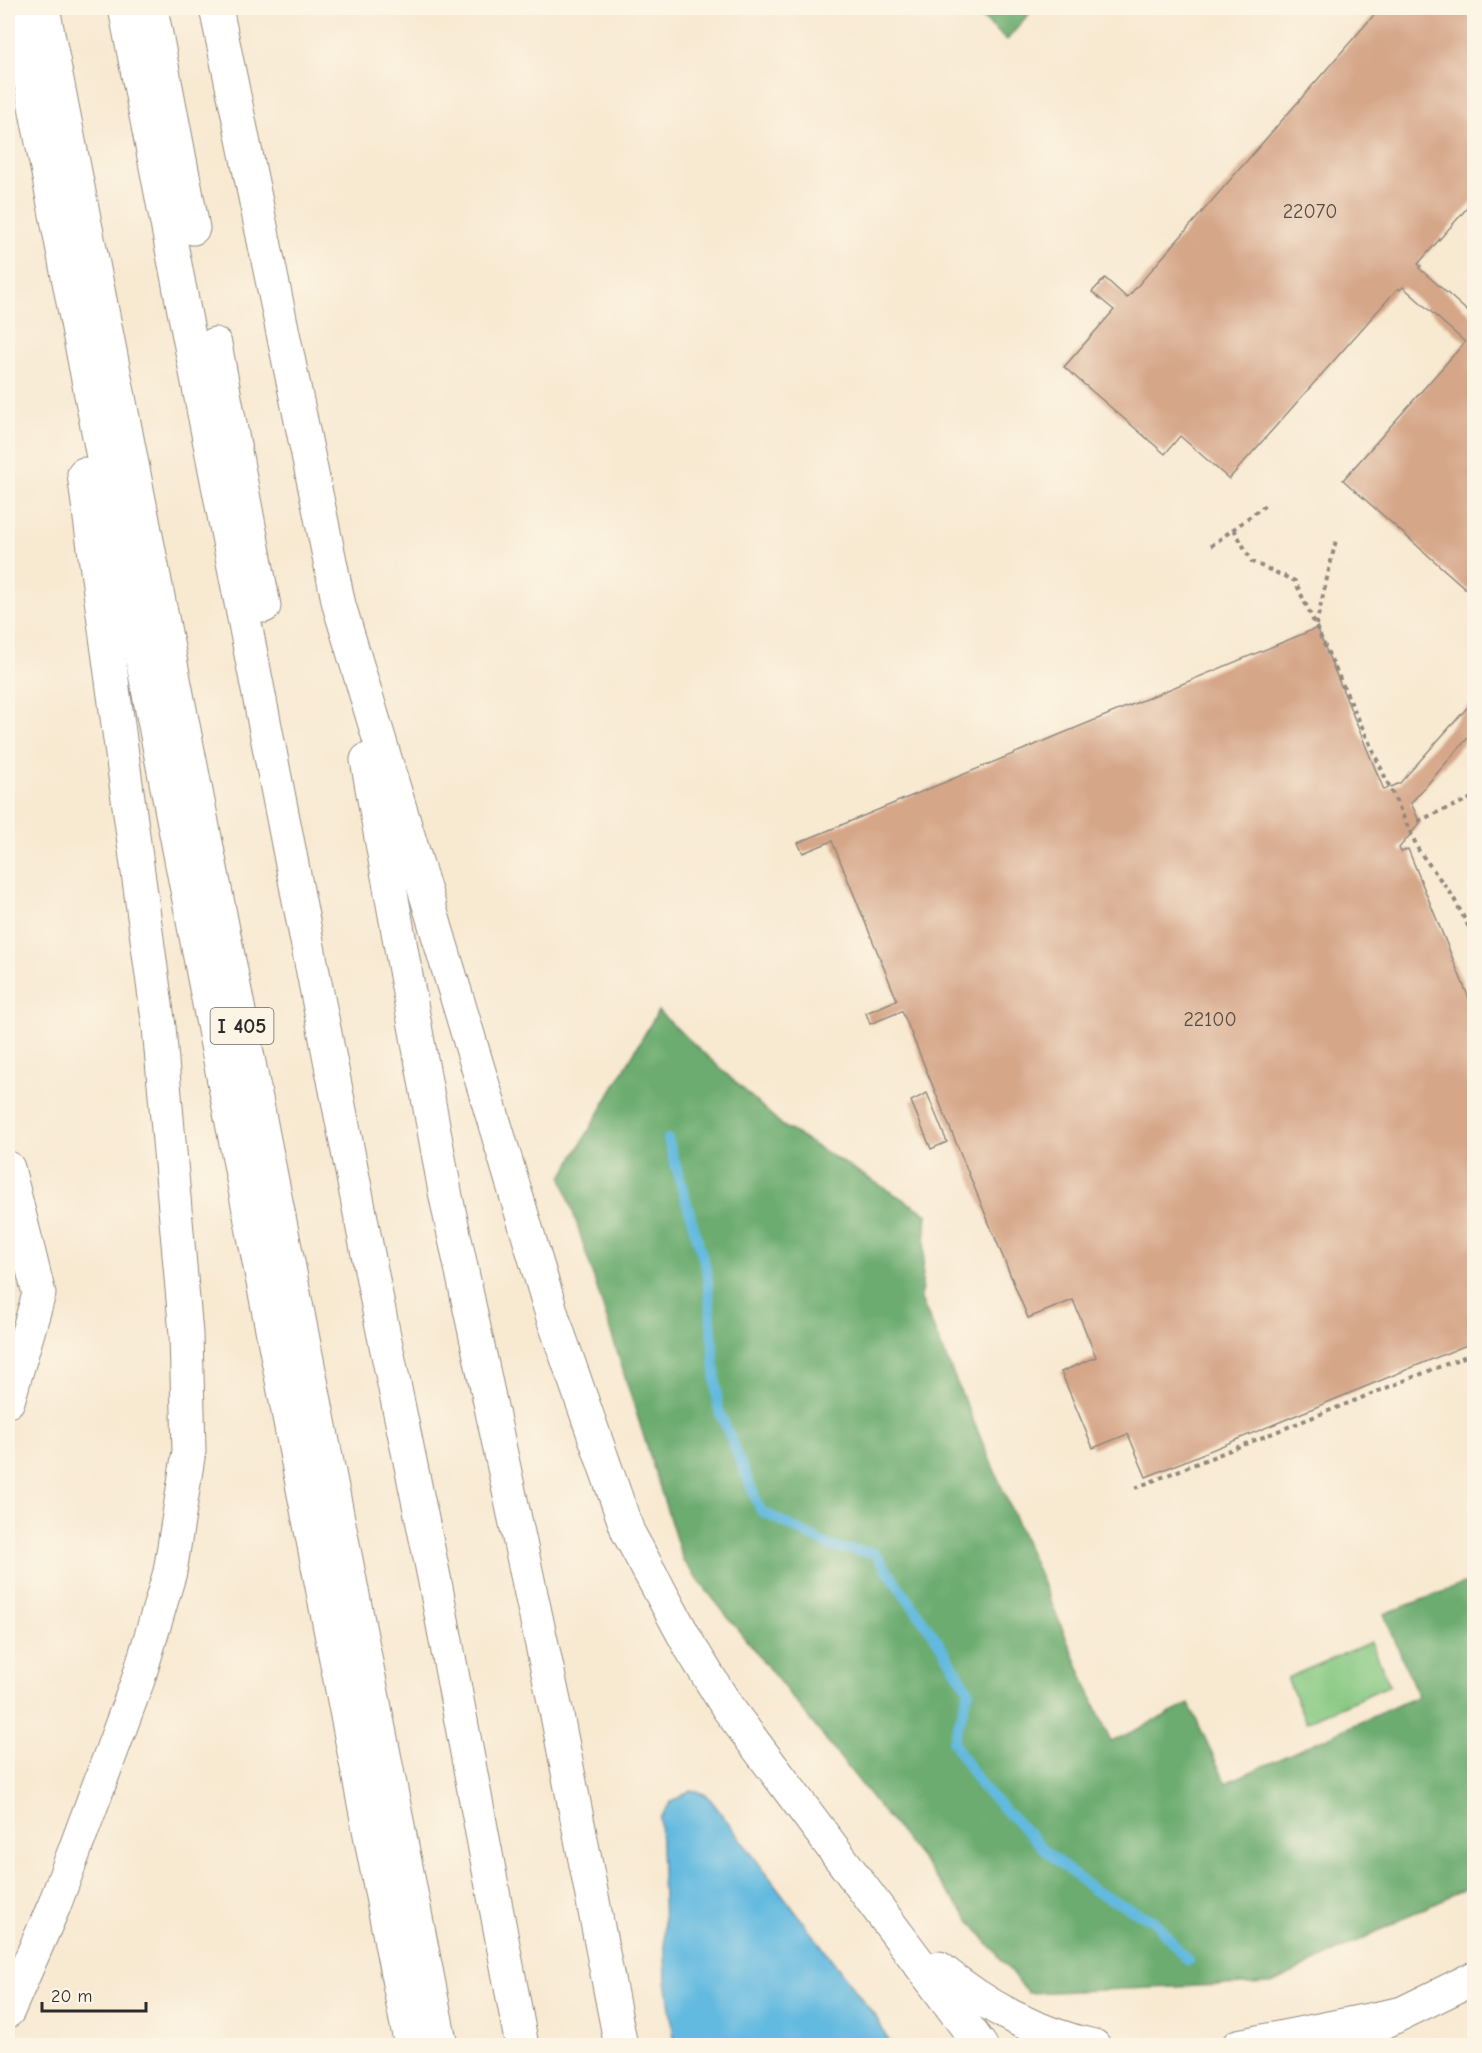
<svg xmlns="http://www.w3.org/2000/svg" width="1482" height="2053" font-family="'Comic Neue',sans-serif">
	<rect width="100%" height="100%" fill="#fcf5e5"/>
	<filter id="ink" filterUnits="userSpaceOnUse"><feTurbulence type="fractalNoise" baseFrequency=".0167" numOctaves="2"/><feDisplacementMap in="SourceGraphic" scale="12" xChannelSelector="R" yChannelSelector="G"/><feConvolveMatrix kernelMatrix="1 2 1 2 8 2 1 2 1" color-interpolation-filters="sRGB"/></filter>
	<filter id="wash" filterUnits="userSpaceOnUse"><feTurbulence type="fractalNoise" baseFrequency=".008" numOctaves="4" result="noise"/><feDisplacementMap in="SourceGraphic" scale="24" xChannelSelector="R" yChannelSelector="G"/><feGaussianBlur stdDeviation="1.35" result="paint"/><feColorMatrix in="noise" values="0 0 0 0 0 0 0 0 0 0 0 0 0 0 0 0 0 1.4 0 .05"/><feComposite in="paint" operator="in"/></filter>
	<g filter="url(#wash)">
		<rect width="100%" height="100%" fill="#f8e9d1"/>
		<!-- green -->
		<path fill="#85c881" stroke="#587a56" stroke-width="1.5" d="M1371,1642l19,43 -84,37 -19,-44z"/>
		<!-- forest -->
		<g fill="#6cac6f" stroke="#4c6c4d" stroke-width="1.5">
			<path d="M971,8h63l-27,32z"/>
			<path d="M658,1011l125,115 144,88 -6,85 190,443 78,-38 37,79 192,-87 -34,-82 90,-34v304l-202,99 -244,10 -345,-432 -121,-384z"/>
		</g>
		<!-- water -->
		<path fill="#64bae0" stroke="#487286" stroke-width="1.5" d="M691,1790l16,5 172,227 11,23h-215l-9,-66 -6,-161 11,-16z"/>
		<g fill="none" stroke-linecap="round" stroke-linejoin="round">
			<!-- stream -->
			<path stroke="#64bae0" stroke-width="10" d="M668,1139l39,133 11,136 43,103 71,36 43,6 64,90 30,48 -16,51 29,45 67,67 44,36 61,31 34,40"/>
		</g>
		<g id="blocks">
			<!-- building -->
			<g fill="#d5a688">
				<path d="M1380,8h94v192l-56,64 3,2 -2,2 55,49v279l-131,-116 122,-138 -62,-55 -3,3 -2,-2 -169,191 -49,-43 -15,18 -101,-87 50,-57 -22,-18 13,-14 22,20z"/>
				<path d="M1317,628l67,162 16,-7 74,-83v31l-63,72 9,20 -21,25 2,4 7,-3 66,162v331l-328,135 -18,-43 -35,14 -32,-76 35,-15 -23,-57 -45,18 -126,-307 -32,13 -4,-11 31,-13 -65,-159 -29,12 -5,-10z"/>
				<path d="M927,1093l20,49 -16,7 -20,-48z"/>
			</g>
		</g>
	</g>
	<g filter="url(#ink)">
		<use href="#blocks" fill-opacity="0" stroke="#928a7e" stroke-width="1.5"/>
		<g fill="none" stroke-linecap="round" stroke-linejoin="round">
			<defs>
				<path id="minor" d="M8,1168l31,126 -31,107"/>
				<path id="major" d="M1335,2046l139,-68"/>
				<g id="highway">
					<path d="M16,8l395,2038"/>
					<path d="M43,8l398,2038"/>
					<path d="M125,8l257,1318 52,251 88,469"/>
					<path d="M151,8l42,220"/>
					<path d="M216,8l123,597 214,713 75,214 61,113 39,63 253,338"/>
					<path d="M215,344l49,262"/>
					<path d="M367,760l79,437 111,518 64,331"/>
					<path d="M939,1968c47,38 95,65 155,78"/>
					<path d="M8,2011l46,-105 84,-226 32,-108 19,-121 -3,-117 -27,-307 -75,-553"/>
					<path d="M1238,2046l161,-32"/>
				</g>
			</defs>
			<!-- minor casing -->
			<use href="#minor" stroke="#928a7e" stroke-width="35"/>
			<!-- major casing -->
			<use href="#major" stroke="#928a7e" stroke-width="35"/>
			<!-- highway casing -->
			<use href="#highway" stroke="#928a7e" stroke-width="35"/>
			<!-- path -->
			<g stroke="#928a7e" stroke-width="4" stroke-dasharray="4.5 4.5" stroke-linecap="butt">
				<path d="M1234,529l18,33 43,19 124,270 33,44 22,42"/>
				<path d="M1211,546l57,-43"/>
				<path d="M1316,625l20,-85"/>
				<path d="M1418,821l56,-24"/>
				<path d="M1135,1488l339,-135"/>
			</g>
			<!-- minor -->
			<use href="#minor" stroke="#fff" stroke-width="33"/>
			<!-- major -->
			<use href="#major" stroke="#fff" stroke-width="33"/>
			<!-- highway -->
			<use href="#highway" stroke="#fff" stroke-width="33"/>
		</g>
	</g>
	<g text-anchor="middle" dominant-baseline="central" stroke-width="4.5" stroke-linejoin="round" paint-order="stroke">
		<!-- number labels -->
		<g font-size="20" fill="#564a42">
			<text x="1310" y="211">22070</text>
			<text x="1210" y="1019">22100</text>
		</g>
		<!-- shield labels -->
		<rect fill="#fcf5e5" stroke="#6a6863" stroke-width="1.5" x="210.5" y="1008" width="63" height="36" rx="4.5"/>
		<g font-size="21" font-weight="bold" fill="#2b2b2b">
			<text x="242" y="1026">I 405</text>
		</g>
	</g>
	<!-- margin -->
	<rect width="1482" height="2053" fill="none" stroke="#fcf5e5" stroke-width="30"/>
	<!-- scale -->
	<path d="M42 2002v9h104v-9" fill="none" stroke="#2b2b2b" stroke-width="3"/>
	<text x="51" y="2002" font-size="18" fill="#2b2b2b" stroke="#fcf5e5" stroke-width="4.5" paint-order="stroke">20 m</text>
</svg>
